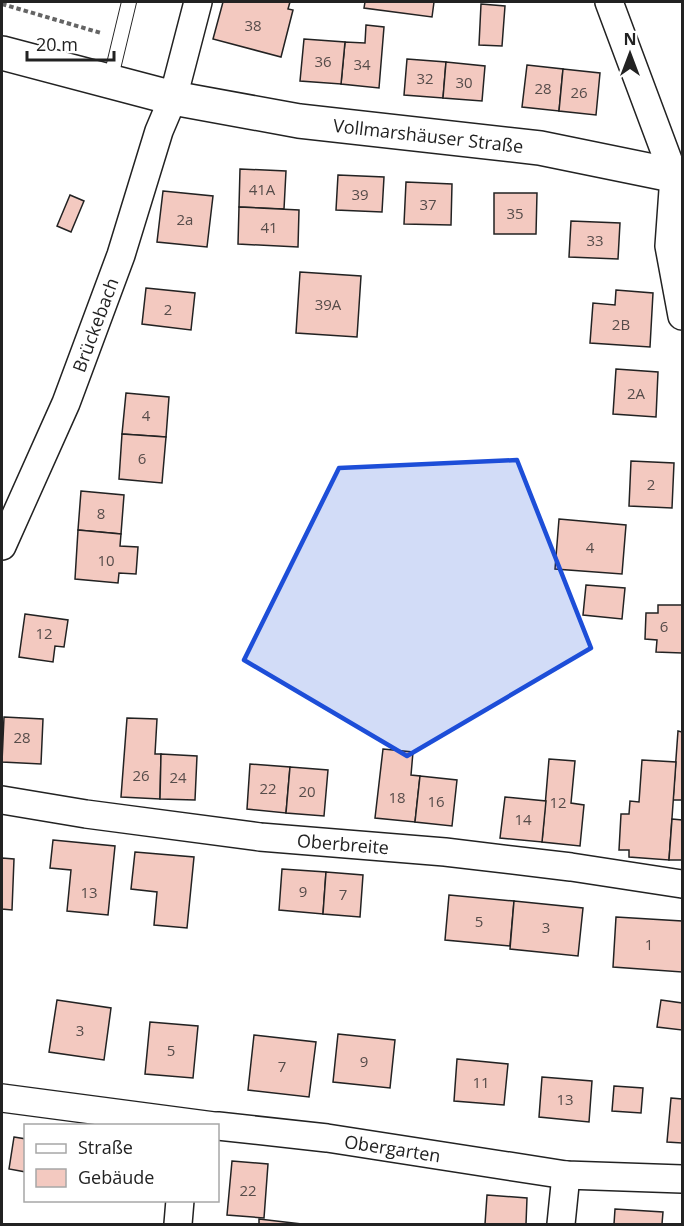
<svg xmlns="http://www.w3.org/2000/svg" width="684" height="1226" font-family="'Open Sans',sans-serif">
	<rect width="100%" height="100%" fill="#fff"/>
	<!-- building -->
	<g fill="#f3c9c0" stroke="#222" stroke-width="1.5">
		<path d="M223,2h67l-2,7 5,1 -12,47 -68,-18z"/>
		<path d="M365,2h69l-2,15 -68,-9z"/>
		<path d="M481,4l24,2 -3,40 -23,-1z"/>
		<path d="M366,25l18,2 -5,61 -38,-4 4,-42 20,1z"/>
		<path d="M304,39l41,3 -4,42 -41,-3z"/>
		<path d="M407,59l39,3 -3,36 -39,-3z"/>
		<path d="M446,62l39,4 -3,35 -39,-3z"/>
		<path d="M527,65l36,4 -4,42 -37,-4z"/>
		<path d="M563,69l37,4 -4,42 -37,-4z"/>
		<path d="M240,169l46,2 -2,38 -45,-2z"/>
		<path d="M338,175l46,2 -2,35 -46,-2z"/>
		<path d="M406,182l46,2 -1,41 -47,-1z"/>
		<path d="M163,191l50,5 -6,51 -50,-5z"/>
		<path d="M494,193h43l-1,41h-42z"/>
		<path d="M70,195l14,6 -13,31 -14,-6z"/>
		<path d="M239,207l60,3 -1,37 -60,-3z"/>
		<path d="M571,221l49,2 -2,36 -49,-2z"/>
		<path d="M300,272l61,4 -4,61 -61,-4z"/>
		<path d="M146,288l49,5 -4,37 -49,-6z"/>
		<path d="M616,290l37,3 -3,54 -60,-4 3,-40 22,2z"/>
		<path d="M616,369l42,3 -2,45 -43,-3z"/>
		<path d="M126,393l43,4 -3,40 -44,-3z"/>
		<path d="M122,434l44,3 -4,46 -43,-4z"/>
		<path d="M631,461l43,2 -2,45 -43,-2z"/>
		<path d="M81,491l43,4 -3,39 -43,-4z"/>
		<path d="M559,519l67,6 -4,49 -67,-5z"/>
		<path d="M78,530l43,4 -1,12 18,1 -2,27 -17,-1 -1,10 -43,-4z"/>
		<path d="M586,585l39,3 -3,31 -39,-4z"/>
		<path d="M658,605h24v48l-26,-1 1,-12 -12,-1 1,-26h12z"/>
		<path d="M25,614l43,6 -4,27 -9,-1 -2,16 -34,-5z"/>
		<path d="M4,717l39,2 -2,45 -39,-2z"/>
		<path d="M127,718l30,1 -2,35h6l-1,45 -39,-2z"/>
		<path d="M678,731l4,1v68h-9z"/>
		<path d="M383,749l30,3 -2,23 9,1 -5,46 -40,-4z"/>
		<path d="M161,754l36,2 -2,44 -35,-1z"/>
		<path d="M549,759l26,2 -4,42 13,2 -4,41 -38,-4z"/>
		<path d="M642,760l34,2 -7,98 -40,-3v-7h-10l2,-36h8l1,-13 9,1z"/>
		<path d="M250,764l40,3 -4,46 -39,-4z"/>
		<path d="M290,767l38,3 -4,46 -38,-3z"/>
		<path d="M420,776l37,4 -5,46 -37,-4z"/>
		<path d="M505,797l41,4 -4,41 -42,-4z"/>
		<path d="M672,819l10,1v40h-13z"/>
		<path d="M53,840l62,6 -7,69 -41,-4 4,-41 -21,-2z"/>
		<path d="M135,852l59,5 -7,71 -33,-3 3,-33 -26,-3z"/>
		<path d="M2,858l12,1 -2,51 -10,-1z"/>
		<path d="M282,869l44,3 -3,42 -44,-4z"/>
		<path d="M326,872l37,3 -3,42 -37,-3z"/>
		<path d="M449,895l65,6 -4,45 -65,-6z"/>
		<path d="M514,901l69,7 -5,48 -68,-7z"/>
		<path d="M616,917l66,4v51l-69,-5z"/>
		<path d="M57,1000l54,8 -7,52 -55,-8z"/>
		<path d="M661,1000l21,3v27l-25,-3z"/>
		<path d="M150,1022l48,4 -5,52 -48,-4z"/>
		<path d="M338,1034l57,6 -5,48 -57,-6z"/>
		<path d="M254,1035l62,7 -7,55 -61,-7z"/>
		<path d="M457,1059l51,5 -4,41 -50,-4z"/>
		<path d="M542,1077l50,4 -3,41 -50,-5z"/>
		<path d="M614,1086l29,2 -2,25 -29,-2z"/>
		<path d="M671,1098l11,1v44l-15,-1z"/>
		<path d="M14,1137l12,2v33l-17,-3z"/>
		<path d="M232,1161l36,3 -4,54 -37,-3z"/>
		<path d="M487,1195l40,3 -1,26h-41z"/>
		<path d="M615,1209l48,3 -1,12h-48z"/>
		<path d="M259,1219l43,5h-43z"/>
	</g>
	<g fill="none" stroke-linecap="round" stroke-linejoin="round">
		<defs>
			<path id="lane" d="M110,81l19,-79"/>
			<g id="street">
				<path d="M609,2l65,174 -5,70 13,70"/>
				<path id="s1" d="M2,546l64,-143 55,-148 38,-124 14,-33 25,-96"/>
				<path id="s2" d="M2,800l84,14 174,23 185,15 126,15 111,17"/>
				<path d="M2,1098l212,28"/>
				<path id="s3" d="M218,1126l109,12 239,37 116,4"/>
				<path d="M178,1224l2,-24"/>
				<path d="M561,1224l5,-49"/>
			</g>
			<g id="secondary">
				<path id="s4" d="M2,53l171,45 126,23 241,27 142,29"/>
			</g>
		</defs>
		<!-- lane casing -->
		<use href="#lane" stroke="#222" stroke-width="16"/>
		<!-- street casing -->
		<use href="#street" stroke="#222" stroke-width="30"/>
		<!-- secondary casing -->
		<use href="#secondary" stroke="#222" stroke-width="36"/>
		<!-- path -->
		<path stroke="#646464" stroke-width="4" stroke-dasharray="4.5 3" stroke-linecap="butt" d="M2,4l99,29"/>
		<!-- lane -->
		<use href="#lane" stroke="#fff" stroke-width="14"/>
		<!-- street -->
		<use href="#street" stroke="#fff" stroke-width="27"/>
		<!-- secondary -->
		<use href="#secondary" stroke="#fff" stroke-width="33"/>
	</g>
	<!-- marked area -->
	<path fill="#1d4ed8" fill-opacity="0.2" stroke="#1d4ed8" stroke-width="4.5" stroke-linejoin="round" d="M517,460l74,188 -184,108 -163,-96 95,-192z"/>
	<g text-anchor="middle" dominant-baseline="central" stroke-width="4.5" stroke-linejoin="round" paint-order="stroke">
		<!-- number labels -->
		<g font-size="15" fill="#564c4a">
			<text x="253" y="25">38</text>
			<text x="323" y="61">36</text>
			<text x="362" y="64">34</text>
			<text x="425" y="78">32</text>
			<text x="464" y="82">30</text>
			<text x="543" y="88">28</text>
			<text x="579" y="92">26</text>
			<text x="262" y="189">41A</text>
			<text x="360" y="194">39</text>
			<text x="428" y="204">37</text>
			<text x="515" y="213">35</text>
			<text x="185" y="219">2a</text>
			<text x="269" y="227">41</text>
			<text x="595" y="240">33</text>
			<text x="328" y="304">39A</text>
			<text x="168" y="309">2</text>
			<text x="621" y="324">2B</text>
			<text x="636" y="393">2A</text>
			<text x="146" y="415">4</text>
			<text x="142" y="458">6</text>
			<text x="651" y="484">2</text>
			<text x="101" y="513">8</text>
			<text x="590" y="547">4</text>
			<text x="106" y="560">10</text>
			<text x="664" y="626">6</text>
			<text x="44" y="633">12</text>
			<text x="22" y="737">28</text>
			<text x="141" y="775">26</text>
			<text x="178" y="777">24</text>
			<text x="268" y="788">22</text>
			<text x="307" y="791">20</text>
			<text x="397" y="797">18</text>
			<text x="436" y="801">16</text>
			<text x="558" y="802">12</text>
			<text x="523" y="819">14</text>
			<text x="303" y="891">9</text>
			<text x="89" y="892">13</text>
			<text x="343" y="894">7</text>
			<text x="479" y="921">5</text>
			<text x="546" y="927">3</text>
			<text x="649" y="944">1</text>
			<text x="80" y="1030">3</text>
			<text x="171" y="1050">5</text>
			<text x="364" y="1061">9</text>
			<text x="282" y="1066">7</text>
			<text x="481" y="1082">11</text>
			<text x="565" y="1099">13</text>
			<text x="248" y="1190">22</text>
		</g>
		<!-- street labels -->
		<g font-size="18" fill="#222" stroke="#fff">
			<text stroke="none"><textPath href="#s4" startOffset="435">Vollmarshäuser Straße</textPath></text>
			<text stroke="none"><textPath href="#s1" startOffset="240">Brückebach</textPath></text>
			<text stroke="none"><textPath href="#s2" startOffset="344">Oberbreite</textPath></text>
			<text stroke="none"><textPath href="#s3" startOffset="176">Obergarten</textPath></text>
		</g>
	</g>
	<!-- border -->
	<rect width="684" height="1226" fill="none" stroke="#222222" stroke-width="6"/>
	<!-- legend -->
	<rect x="24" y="1124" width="195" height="78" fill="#ffffff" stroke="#a7a7a7" stroke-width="1.5"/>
	<rect x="36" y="1144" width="30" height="9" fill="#ffffff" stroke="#a7a7a7" stroke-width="1.5"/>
	<text x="78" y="1154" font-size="18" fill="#222222">Straße</text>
	<rect x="36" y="1169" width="30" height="18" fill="#f3c9c0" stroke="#a7a7a7" stroke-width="1.5"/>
	<text x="78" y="1184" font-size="18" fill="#222222">Gebäude</text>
	<!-- north arrow -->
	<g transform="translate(630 54)" stroke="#ffffff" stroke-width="4.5" paint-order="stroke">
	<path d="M0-4.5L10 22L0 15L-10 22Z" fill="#222222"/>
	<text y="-9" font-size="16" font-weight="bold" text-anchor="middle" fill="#222222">N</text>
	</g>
	<!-- scale -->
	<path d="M27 51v9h87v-9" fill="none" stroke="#222222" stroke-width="3"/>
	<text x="36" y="51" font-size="18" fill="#222222" stroke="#ffffff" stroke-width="4.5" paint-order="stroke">20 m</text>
</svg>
